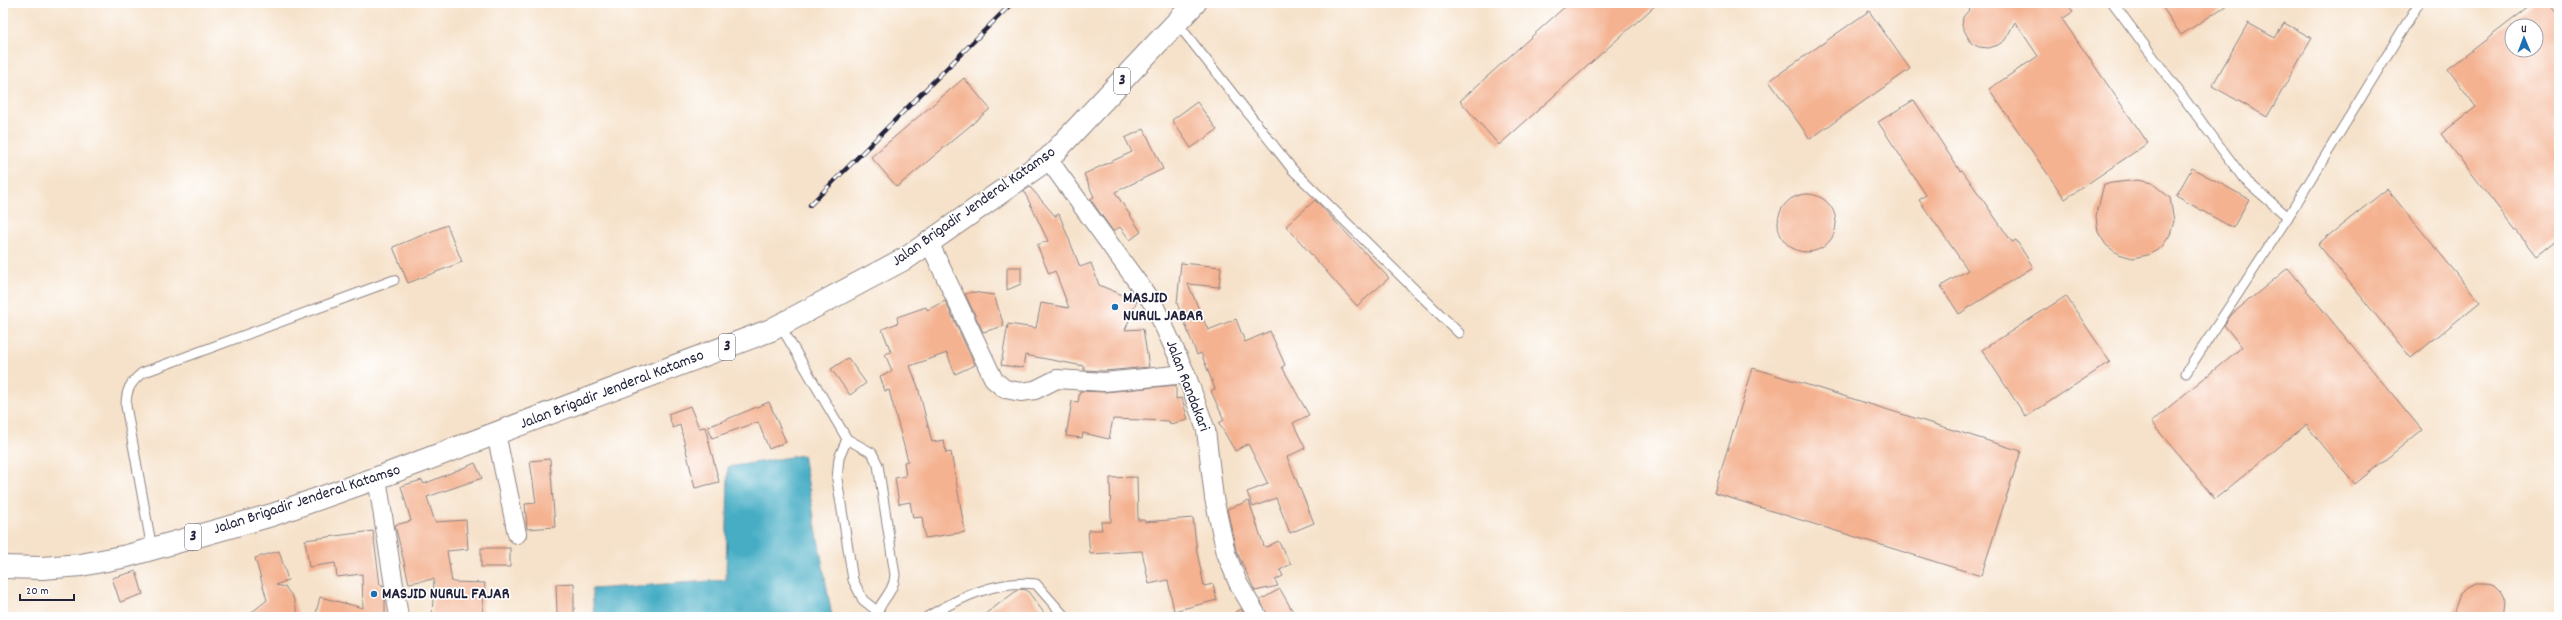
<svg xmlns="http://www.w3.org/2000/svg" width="2562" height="620" font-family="Dekko,sans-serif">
	<rect width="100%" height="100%" fill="#fff"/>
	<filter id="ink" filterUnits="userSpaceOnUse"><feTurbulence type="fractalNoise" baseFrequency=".025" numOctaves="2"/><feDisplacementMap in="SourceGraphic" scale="8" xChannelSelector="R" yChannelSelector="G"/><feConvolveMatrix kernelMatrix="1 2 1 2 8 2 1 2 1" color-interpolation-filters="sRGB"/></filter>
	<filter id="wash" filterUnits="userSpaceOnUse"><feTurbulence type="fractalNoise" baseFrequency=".012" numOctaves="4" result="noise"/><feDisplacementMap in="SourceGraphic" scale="16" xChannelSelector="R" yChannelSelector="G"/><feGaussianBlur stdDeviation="0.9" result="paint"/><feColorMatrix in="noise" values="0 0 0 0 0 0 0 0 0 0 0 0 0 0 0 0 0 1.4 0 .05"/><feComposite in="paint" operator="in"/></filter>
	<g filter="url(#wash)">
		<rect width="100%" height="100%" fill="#f6e2ca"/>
		<!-- water -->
		<path fill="#46adc5" stroke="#346880" d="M803,455l29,162h-238l-2,-28 134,-9 2,-113z"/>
		<g id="blocks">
			<!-- building -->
			<g fill="#f4b291" fill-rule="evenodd">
				<path d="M1569,3h89l-159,142 -39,-44z"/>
				<path d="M1975,3h92l6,9 -11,7 86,124 -83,56 -76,-110 49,-33 -23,-34 -10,18 -7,5 -9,3 -10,-1 -8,-4 -9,-17 1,-9z"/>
				<path d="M2160,3h70l-49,32z"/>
				<path d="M2534,3h16l9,11v224l-23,18 -95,-122 35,-27 -28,-38zM2512,26h24v24h-24z"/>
				<path d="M1869,11l41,58 -100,70 -41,-58z"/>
				<path d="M2248,23l27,15 9,-15 28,15 -45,79 -55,-31z"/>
				<path d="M964,78l26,31 -93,78 -26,-30z"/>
				<path d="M1914,100l46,71 2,-1 50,72 4,-2 17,27 -74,47 -18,-28 27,-16 -49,-70 7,-5 -48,-73z"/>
				<path d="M1197,102l20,28 -26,18 -19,-28z"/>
				<path d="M1144,129l19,40 -48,23 26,40 -11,8 -10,-13 -7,4 -23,-32 4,-2 -10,-23 48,-22 -7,-14z"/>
				<path d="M2192,168l57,31 -16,29 -57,-32z"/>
				<path d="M2137,180l15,3 18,15 4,23 -4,14 -9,13 -13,7 -15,3 -15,-4 -12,-9 -8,-13 -2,-15 8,-33z"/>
				<path d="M1030,187l25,29 4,-2 21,53 11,-4 8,22 38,16 -12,29 18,-1 6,38 -45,4 -20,-1v-4l-59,-11 -2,13 -22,-3 7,-41 28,4 5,-25 28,5 -14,-37 -6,3 -12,-29 11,-4 -24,-50z"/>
				<path d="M2387,189l93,113 -69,56 -93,-114z"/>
				<circle cx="1807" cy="223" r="29"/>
				<path d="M1315,200l74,78 -32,28 -71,-80z"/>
				<path d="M447,225l15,37 -54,21 -15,-36z"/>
				<path d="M1181,263l40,4 -2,20 -31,-3 20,46 28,-11 9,23 25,-11 15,34 -3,2 27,48 -16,8 12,25 -18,9 27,66 -24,10 -14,-35 -23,9 -6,-15 21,-8 -20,-40 -13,7 -16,-28 5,-3 -13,-29 4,-2 -14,-36 -4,2 -20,-52z"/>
				<path d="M1007,267h14v17l-14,6z"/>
				<path d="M2288,268l134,162 -67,54 -49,-59 -91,74 -64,-77 91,-75 -18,-22 8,-11z"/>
				<path d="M972,292l22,3 10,31 -21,6 -18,-38z"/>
				<path d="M2066,296l44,66 -84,55 -44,-67z"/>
				<path d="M945,301l30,64 -20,9 -8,-21 -37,13 8,21 14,55 12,-2 2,13 5,-1 14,80 -40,6 -3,-21 -9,1 -3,-16 -11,2 -4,-26 11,-2 -2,-14 4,-1 -19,-71 -4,1 -5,-15 12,-5 -7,-17 6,-2 -9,-23 16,-6 -1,-6 29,-10 1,3z"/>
				<path d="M848,358l18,25 -16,12 -19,-26z"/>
				<path d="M1753,368l268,83 -40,125 -267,-83z"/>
				<path d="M1176,385v14l6,-1 6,22 -18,4 -1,-3 -56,-2 -4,20 -26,-6 -1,5 -16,-2 6,-35 6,1 2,-11 25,1z"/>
				<path d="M769,402l17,40 -17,7 -11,-27 -46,16 -4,-11z"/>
				<path d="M690,406l9,22 6,-1 14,55 -24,6 -15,-63 -7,3 -5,-14z"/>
				<path d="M550,459l5,68 -28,2 -2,-25 11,-1 -6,-42z"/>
				<path d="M475,463l7,15 -55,19 8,25 31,-2 2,29 -21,2 5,31 33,1 -3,34h-50l2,-38 -25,4 -14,-58 16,-4 -10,-35 21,-6 2,4z"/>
				<path d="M1137,477l1,43h6l1,2 48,-4 4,34 7,34 9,-2 4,16 -43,11 -6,-31 -19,4 -7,-33 -52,3 -2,-24h14l-1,-8h10l-1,-44z"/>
				<path d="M1249,501l15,45 3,1 11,-6 13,23 -11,6 3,6 -8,4 3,6 -23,5 -19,-41 -9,-41z"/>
				<path d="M373,531l7,54h3l2,8v24h-70l5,-20 43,11 -1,-34 -25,3 -2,-14 -26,4 -4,-27z"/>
				<rect x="481" y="548" width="29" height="19"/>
				<path d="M279,551l9,29 -12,5 9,2 8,10 6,20h-53l21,-17 -12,-42z"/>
				<path d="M136,571l7,23 -23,8 -8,-24z"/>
				<path d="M574,583v31h-17l-1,-30z"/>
				<path d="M2476,583h9l9,3 7,7 4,8 -2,16h-51l8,-23 7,-7z"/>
				<path d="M1019,589l8,1 20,27h-66z"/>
				<path d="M1280,589l16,28h-28l-8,-17z"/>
				<path d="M1241,609l5,8h-19z"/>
			</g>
		</g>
	</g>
	<g filter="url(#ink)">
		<use href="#blocks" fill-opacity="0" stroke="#8c8282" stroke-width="1"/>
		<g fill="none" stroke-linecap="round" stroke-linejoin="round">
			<defs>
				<g id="lane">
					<path d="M2113,3l131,176 44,38 131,-214"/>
					<path d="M1177,23l116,147 166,163"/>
					<path d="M780,325l67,114 25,14 6,12 17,110c-1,19 -18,28 -18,42"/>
					<path d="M2186,373l102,-156"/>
					<path d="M847,439l-8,19 -2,21 16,101 10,20 14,11"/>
					<path d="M152,549l-26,-143c0,-16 4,-23 16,-33l252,-93"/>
					<path d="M927,617c32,-19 71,-38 109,-33l29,33"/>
				</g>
				<g id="street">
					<path d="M1048,159l106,146 32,69 20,56 8,68 12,55 12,30 20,34"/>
					<path d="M929,242l65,138 11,9 16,3 14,-2 22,-11 47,3 82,-8"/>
					<path d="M496,433l21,101"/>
					<path d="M377,478l22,139"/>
				</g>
				<path id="highway" d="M3,567l39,1 39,-3 46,-9 145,-41 105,-37 394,-148 137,-73 140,-98 147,-156"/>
			</defs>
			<!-- lane casing -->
			<use href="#lane" stroke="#8c8282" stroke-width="11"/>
			<!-- street casing -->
			<use href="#street" stroke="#8c8282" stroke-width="20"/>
			<!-- highway casing -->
			<use href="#highway" stroke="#8c8282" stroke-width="24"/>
			<!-- lane -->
			<use href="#lane" stroke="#fff" stroke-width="9"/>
			<!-- street -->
			<use href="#street" stroke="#fff" stroke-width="18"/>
			<!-- highway -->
			<use href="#highway" stroke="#fff" stroke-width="22"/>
			<defs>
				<path id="rail" d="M810,205l202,-202"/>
			</defs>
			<!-- rail casing -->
			<use href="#rail" stroke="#22223b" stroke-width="4.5"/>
			<!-- rail -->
			<use href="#rail" stroke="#fff" stroke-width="3" stroke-dasharray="9" stroke-linecap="butt"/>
		</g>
	</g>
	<!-- markers -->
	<g fill="#1f6fb2" stroke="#fff" stroke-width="1.5">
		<circle cx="1115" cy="307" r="4"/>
		<circle cx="374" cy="594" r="4"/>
	</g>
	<g text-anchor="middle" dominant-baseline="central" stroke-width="3.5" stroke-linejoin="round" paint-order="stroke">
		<!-- shield labels -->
		<g fill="#fff" stroke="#646476" stroke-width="1">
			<rect x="1114" y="68" width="16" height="26" rx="3"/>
			<rect x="719" y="334" width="16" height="26" rx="3"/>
			<rect x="185" y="524" width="16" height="26" rx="3"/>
		</g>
		<g font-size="15" font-weight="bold" fill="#22223b">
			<text x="1122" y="81">3</text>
			<text x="727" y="347">3</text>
			<text x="193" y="537">3</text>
		</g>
		<!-- street labels -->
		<g font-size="16" fill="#22223b" stroke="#fff">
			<text transform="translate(974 207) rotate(-35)">Jalan Brigadir Jenderal Katamso</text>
			<text transform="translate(1187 386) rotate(69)">Jalan Randakari</text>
			<text transform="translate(612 390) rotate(-21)">Jalan Brigadir Jenderal Katamso</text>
			<text transform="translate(307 500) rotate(-18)">Jalan Brigadir Jenderal Katamso</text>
		</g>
		<!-- poi labels -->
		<g font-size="16" font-weight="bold" fill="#22223b" stroke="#fff" text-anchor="start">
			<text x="1123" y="298">MASJID<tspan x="1123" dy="18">NURUL JABAR</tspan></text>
			<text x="382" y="594">MASJID NURUL FAJAR</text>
		</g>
	</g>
	<!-- margin -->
	<rect width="2562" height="620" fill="none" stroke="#fff" stroke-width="16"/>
	<!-- north arrow -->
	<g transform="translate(2524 38) rotate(359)"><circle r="19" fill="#ffffff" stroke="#a7a7b1"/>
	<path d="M0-3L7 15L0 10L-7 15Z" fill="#1f6fb2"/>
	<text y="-6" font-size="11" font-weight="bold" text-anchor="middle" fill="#22223b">U</text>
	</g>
	<!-- scale -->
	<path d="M20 594v6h54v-6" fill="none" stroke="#22223b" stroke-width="2"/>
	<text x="26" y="594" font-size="12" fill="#22223b" stroke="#ffffff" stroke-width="3" paint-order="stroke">20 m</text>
</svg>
